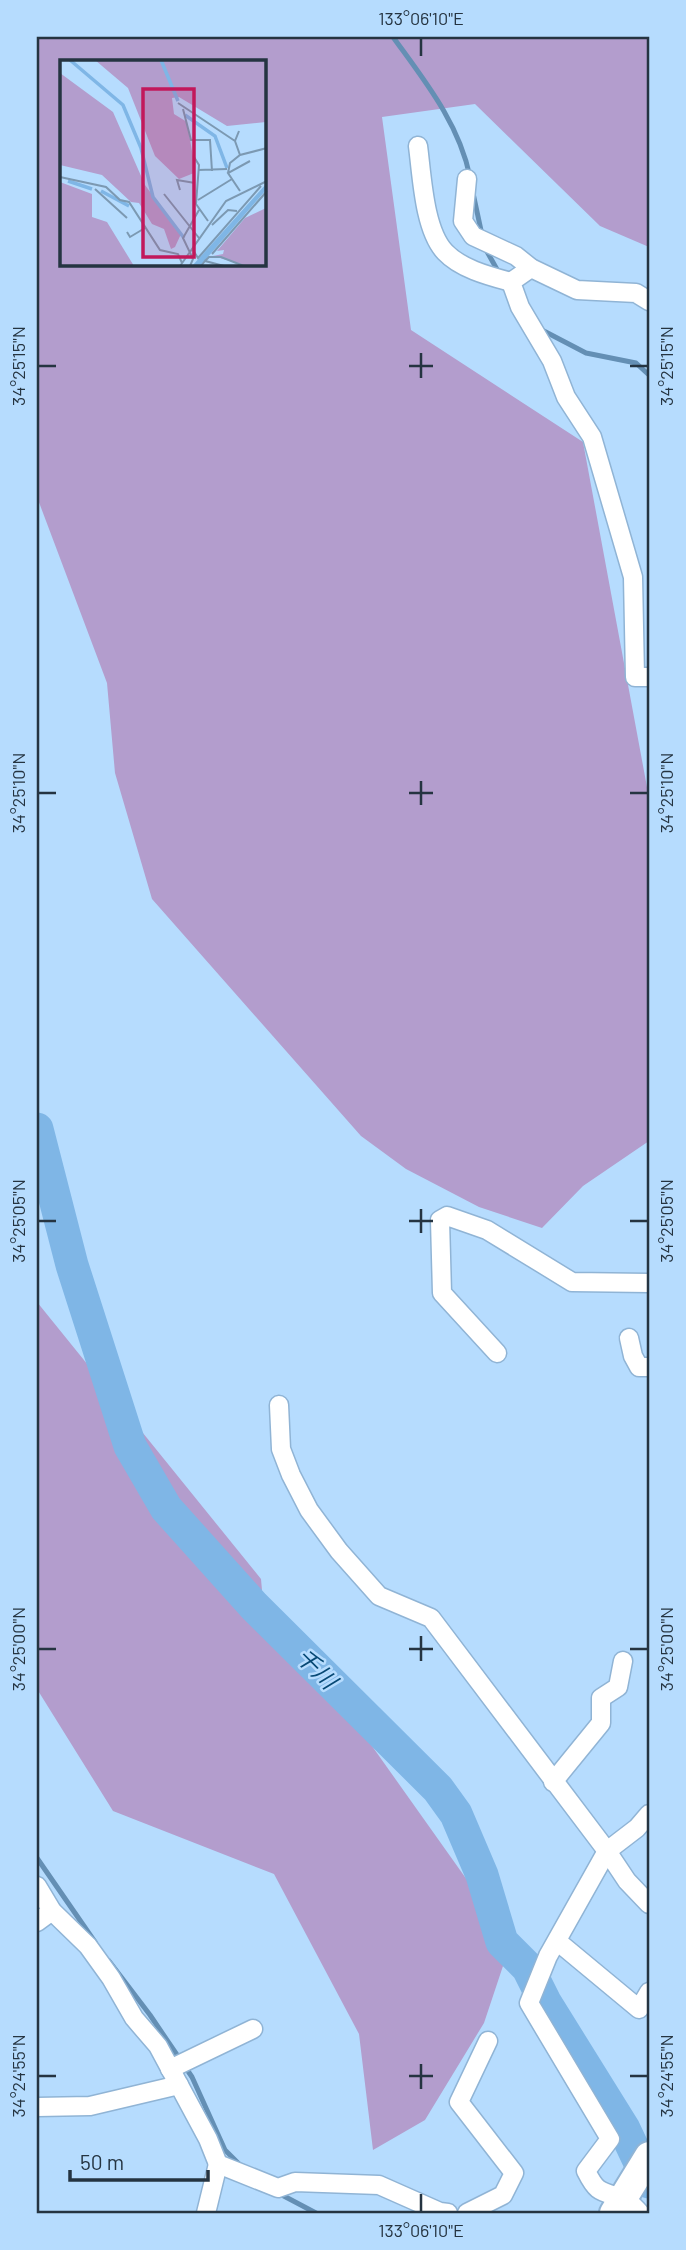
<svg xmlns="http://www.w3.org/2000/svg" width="686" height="2250" font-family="Barlow,'Noto Sans JP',sans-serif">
	<rect width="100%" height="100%" fill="#b6dcfe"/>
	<!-- green -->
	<g fill="#b39dcd" fill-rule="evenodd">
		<path d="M37,37h612v210l-49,-21 -125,-122 -93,13 29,213 172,112 66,356v343l-66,45 -41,42 -63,-21 -73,-38 -45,-33 -209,-237 -37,-126 -8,-90 -70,-186zM61,61h203v203h-203z"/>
		<path d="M37,1302l224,277 4,45 102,115 144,203 -27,81 -59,97 -52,30 -14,-116 -85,-160 -161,-63 -76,-122z"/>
	</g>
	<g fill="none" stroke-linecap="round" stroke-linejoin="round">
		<!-- stream -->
		<g stroke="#648fb4" stroke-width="5">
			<path d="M393,37c31,43 66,86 77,140"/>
			<path d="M473,193l9,42"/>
			<path d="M485,248l14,25"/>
			<path d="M540,329l46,24 50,10 13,12"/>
			<path d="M37,1858l58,84"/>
			<path d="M109,1961l41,54 42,62 33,73 16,16"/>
			<path d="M280,2194l36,19"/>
		</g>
		<!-- river -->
		<path stroke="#7fb6e6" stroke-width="33" d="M37,1129l35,136 58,181 36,62 88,98 184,183 18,25 26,61 20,67 26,26 17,34 79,127 25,53"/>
		<defs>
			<g id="street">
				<path d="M418,146c4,30 6,84 27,106 16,17 44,24 66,30"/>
				<path d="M467,179l-4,42 10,15 43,20 15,12 46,22 59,3 13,8"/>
				<path d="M531,268l-20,14 9,25 32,54 14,36 26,40 41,140 2,100h14"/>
				<path d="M629,1338l4,18 6,11h10"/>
				<path d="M497,1353l-55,-60 -2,-73 7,-4 40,14 85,52 77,1"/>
				<path d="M279,1405l2,44 10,26 18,35 30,41 40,45 52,22 176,233 20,30 22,23"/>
				<path d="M553,1782l48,-59v-25l17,-11 5,-26"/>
				<path d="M37,1886l15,25 36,35 23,32 23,40 24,28 50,93 10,25 60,24 17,-6 84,3 61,27 8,1"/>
				<path d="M37,1922l15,-11"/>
				<path d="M557,1941l82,68 10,-17"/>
				<path d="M170,2069l83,-40"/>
				<path d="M37,2107l53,-1 89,-21"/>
				<path d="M206,2213l12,-49"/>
				<path d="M467,2213l36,-18 11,-22 -55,-71 29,-61"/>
				<path d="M640,2213c-5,-5 -11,-13 -18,-15 -22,-7 -25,-5 -36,-27l24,-32 -81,-136 19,-47 59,-105 30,-23 12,-14"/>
			</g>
			<path id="primary" d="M614,2213l35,-57"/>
		</defs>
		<!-- street casing -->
		<use href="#street" stroke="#90b4d5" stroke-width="21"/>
		<!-- primary casing -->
		<use href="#primary" stroke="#90b4d5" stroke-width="32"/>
		<!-- street -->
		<use href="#street" stroke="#fff" stroke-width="18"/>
		<!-- primary -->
		<use href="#primary" stroke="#fff" stroke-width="28"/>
	</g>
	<!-- ticks -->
	<path fill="none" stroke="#253441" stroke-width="2.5" d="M421,38v18M421,353v25M38,366h18M409,366h24M630,366h18M421,781v24M38,793h18M409,793h24M630,793h18M421,1209v24M38,1221h18M409,1221h24M630,1221h18M421,1636v25M38,1649h18M409,1649h24M630,1649h18M421,2064v25M38,2076h18M409,2076h24M630,2076h18M421,2194v18"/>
	<g text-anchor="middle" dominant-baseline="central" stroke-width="5" stroke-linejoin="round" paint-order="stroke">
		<!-- water labels -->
		<g font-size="23" font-style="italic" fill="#074975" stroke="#b6dcfe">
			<text transform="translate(317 1668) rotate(45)">千川</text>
		</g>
	</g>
	<!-- overview -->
	<g transform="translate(60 60)">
		<rect width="206" height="206" fill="#b6dcfe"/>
		<path d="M35,0h171v62l-39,4 -48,-29 -7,1 2,16 13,8 6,35 1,16 -15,6 -24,-23 -27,-68zM0,13l53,39 32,73 36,49 -6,13 -4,2 -7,-20 -12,-5 -13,-21 -8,-1 -29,-27 -42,-10zM0,122l32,12v23l15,5 27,44h-74zM206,148v58h-19l-34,-10 10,-2 1,-4 -7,1 28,-33z" fill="#b39dcd"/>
		<path d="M206,124v6l-66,76h-8z" fill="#7fb6e6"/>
		<path fill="none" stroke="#7fb6e6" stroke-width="3.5" d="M10,0l53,45 18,43 12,49 31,41M101,0l17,41M125,55l30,21 12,32M8,121l24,8M41,131l28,15"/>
		<path fill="none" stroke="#7c99b2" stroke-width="2" d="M118,43l57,38M123,49l8,31h19l2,31M179,71l-4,10 5,14M134,97l5,8 -3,39 12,17M138,110l29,-1M168,113l2,-10 10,-8 27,-7M0,117l46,10 14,13 9,2 31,48 18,4 4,9M35,129l32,29M120,130l-3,-10 18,3M180,131l-12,-18 22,-12M104,134l35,44M138,140l34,-21M152,165l16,-15 9,1M67,172l3,5 15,-9M133,190l5,8 63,-72M152,194l55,-63M145,201l4,-4h12l23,9M120,206l46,-65 41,-20M130,206l3,-7 -10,-21 16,-28M141,206l4,-5 19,5"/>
		<path fill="#c2185b" fill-opacity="0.15" stroke="#c2185b" stroke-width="3.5" d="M83,29h51v168h-51z"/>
		<rect width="206" height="206" fill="none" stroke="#253441" stroke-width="3.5"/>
	</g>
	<!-- border -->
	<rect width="686" height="2250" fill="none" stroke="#b6dcfe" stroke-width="77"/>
	<!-- scale -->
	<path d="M70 2170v10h138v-10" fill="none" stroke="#253441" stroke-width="3.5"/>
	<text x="80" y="2170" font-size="21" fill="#253441" stroke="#b6dcfe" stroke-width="5" paint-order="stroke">50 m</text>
	<rect x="38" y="38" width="610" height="2174" fill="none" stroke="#253441" stroke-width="2.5"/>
	<g font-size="18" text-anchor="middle" fill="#253441">
		<text x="421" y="25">133°06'10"E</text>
		<text transform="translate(19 366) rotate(-90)" y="6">34°25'15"N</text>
		<text transform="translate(667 366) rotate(-90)" y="6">34°25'15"N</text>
		<text transform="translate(19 793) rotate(-90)" y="6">34°25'10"N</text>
		<text transform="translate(667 793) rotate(-90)" y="6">34°25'10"N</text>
		<text transform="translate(19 1221) rotate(-90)" y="6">34°25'05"N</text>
		<text transform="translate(667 1221) rotate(-90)" y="6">34°25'05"N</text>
		<text transform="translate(19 1649) rotate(-90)" y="6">34°25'00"N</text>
		<text transform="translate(667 1649) rotate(-90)" y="6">34°25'00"N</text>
		<text transform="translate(19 2076) rotate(-90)" y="6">34°24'55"N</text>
		<text transform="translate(667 2076) rotate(-90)" y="6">34°24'55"N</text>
		<text x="421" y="2237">133°06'10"E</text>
	</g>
</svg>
